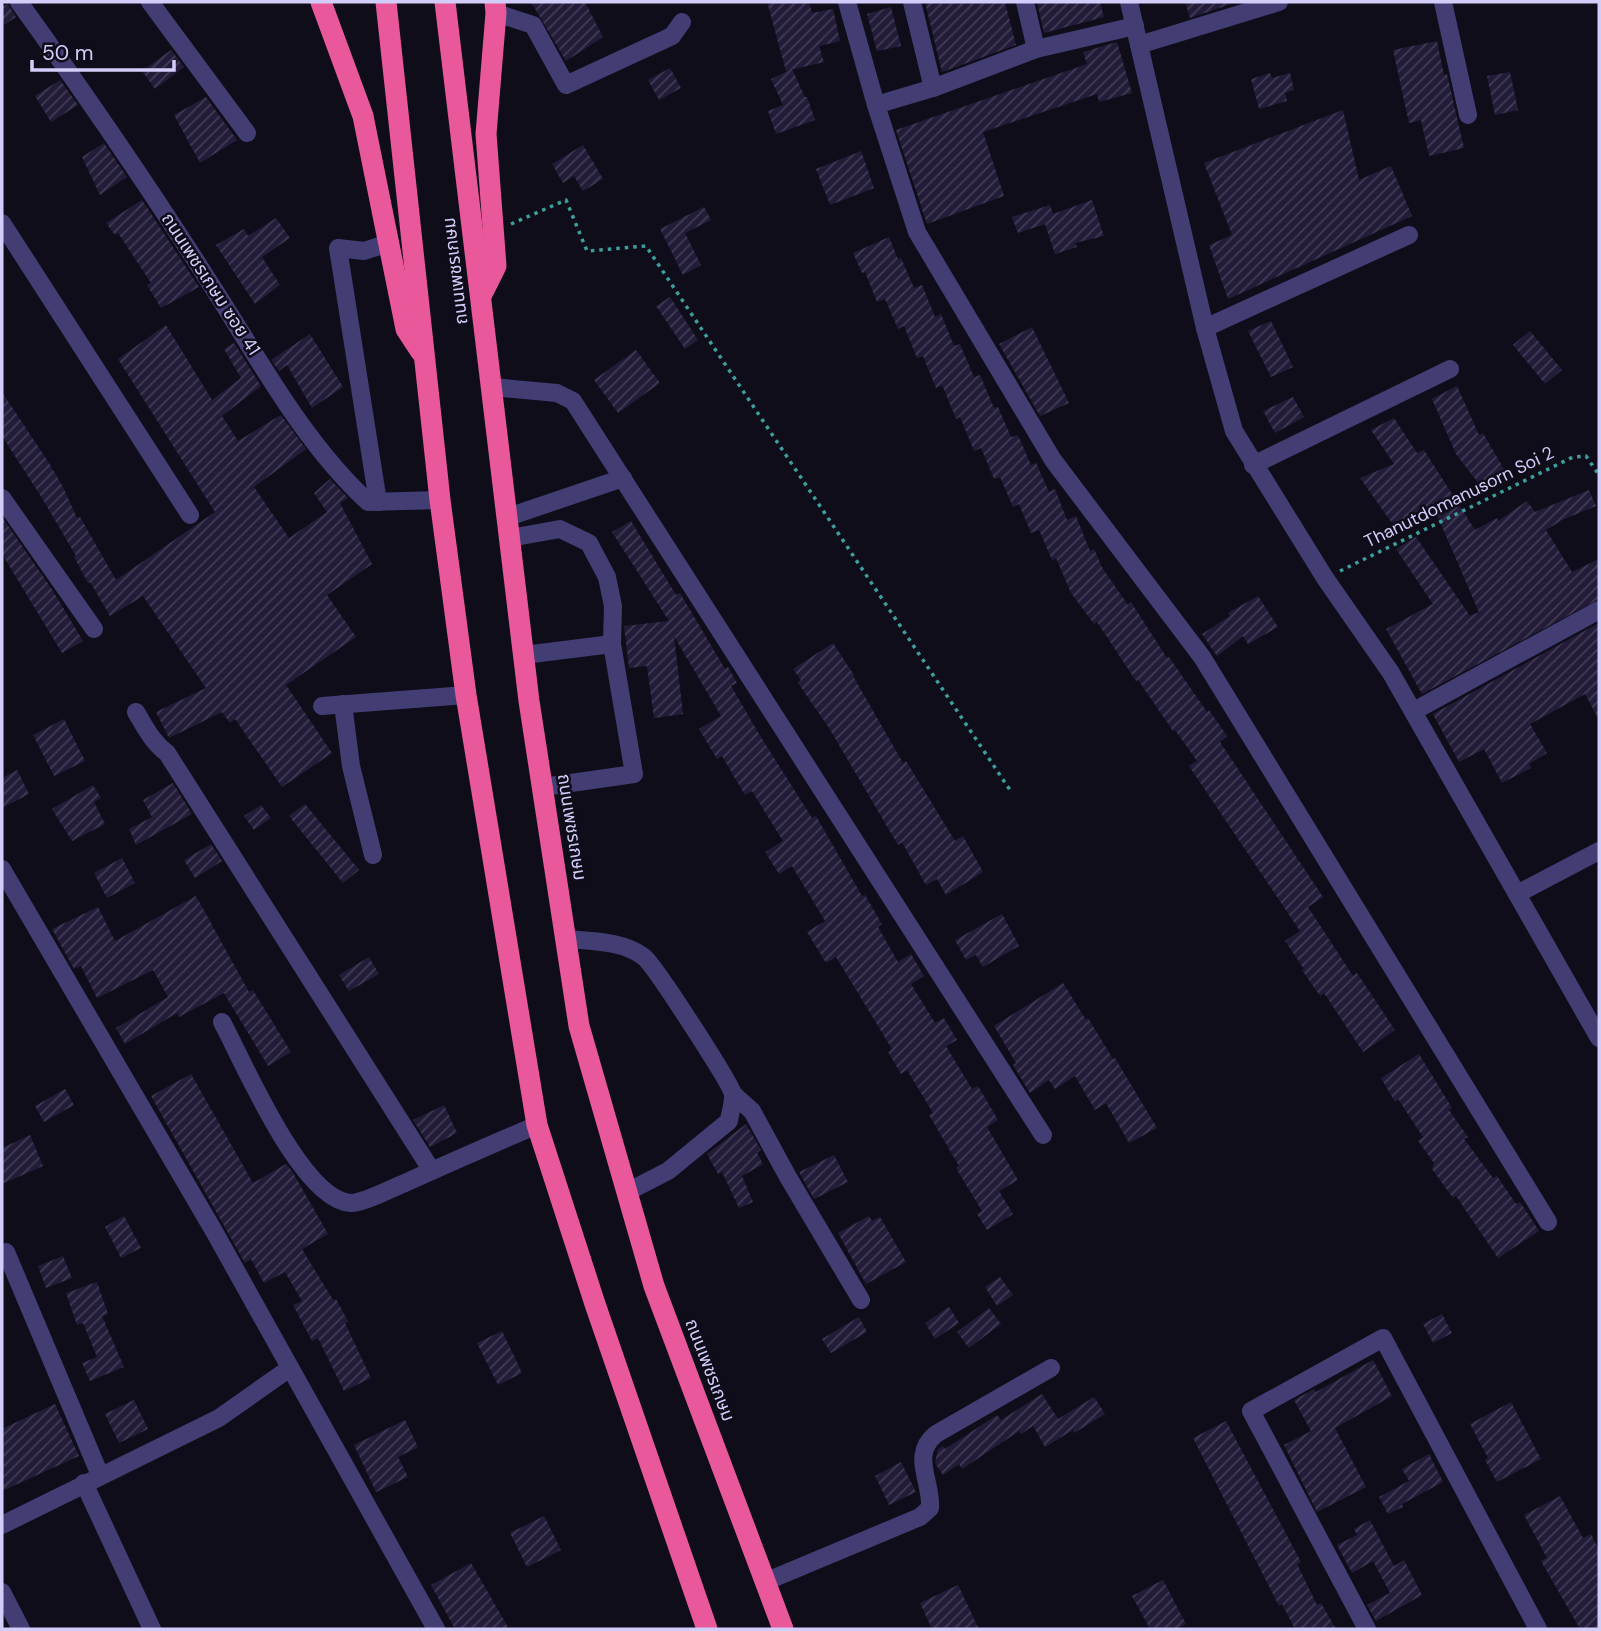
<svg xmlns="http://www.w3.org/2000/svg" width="1601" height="1631" font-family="'DM Sans','Noto Sans Thai',sans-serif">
	<defs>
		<pattern id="building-hatch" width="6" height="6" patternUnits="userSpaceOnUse" patternTransform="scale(1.75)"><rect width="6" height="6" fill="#231c39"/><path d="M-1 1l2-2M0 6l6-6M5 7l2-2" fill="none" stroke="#423c56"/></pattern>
	</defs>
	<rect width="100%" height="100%" fill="#100d1b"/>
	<!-- building -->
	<g fill="url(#building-hatch)">
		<path d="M531,2h54l18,35 -37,24z"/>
		<path d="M767,2h42l3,11 21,-4 7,32 -21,5 5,16 -38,9z"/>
		<path d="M925,2h80l11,43 -74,27z"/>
		<path d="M1037,2h63l4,15 -60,16z"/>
		<path d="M1185,2h46v2l-41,14z"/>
		<path d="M8,4l8,13 -14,9v-19z"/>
		<path d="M891,7l10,39 -24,5 -10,-37z"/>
		<path d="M1437,41l7,34 3,-1 17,74 -35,8 -8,-36 -12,3 -16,-73z"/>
		<path d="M1117,42l15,51 -33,9 -2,-8 -114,38 21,64 -77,28 -31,-94 191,-66 -4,-12z"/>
		<path d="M171,50l13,17 -29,22 -13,-18z"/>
		<path d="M670,68l11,20 -22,12 -11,-20z"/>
		<path d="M792,69l13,28h2l8,23 -39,14 -8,-23 15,-6 -12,-26z"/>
		<path d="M1510,72l8,38 -23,5 -8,-39z"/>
		<path d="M1270,73l2,5 18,-5 4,17 -9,3 2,8 -28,8 -8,-30z"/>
		<path d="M60,80l18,25 -27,17 -16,-26z"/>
		<path d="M206,97l31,43 -37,23 -26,-48z"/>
		<path d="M1343,110l16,70 32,-14 21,50 -184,83 -19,-54 23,-10 -28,-72z"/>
		<path d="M104,143l23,34 -27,18 -18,-38z"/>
		<path d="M583,145l20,34 -20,12 -9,-15 -11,7 -11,-19z"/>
		<path d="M861,151l13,37 -44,17 -14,-36z"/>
		<path d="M142,200l57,87 -38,21 -14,-23 4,-2 -33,-50 -3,2 -9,-12z"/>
		<path d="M1092,200l12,36 -29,7 2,4 -22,7 -10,-30 -27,9 -6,-16 38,-12 3,9z"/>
		<path d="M704,207l7,13 -26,13 16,32 -18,10 -23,-46z"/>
		<path d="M276,218l14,20 -28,19 18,28 -25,19 -39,-59 28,-16 4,7z"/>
		<path d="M889,237l9,22 3,-1 13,30 8,-3 13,32 6,-3 13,32 6,-2 14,33 6,-2 14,33 4,-1 13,30 7,-2 13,30 5,-2 13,29 6,-3 12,31 9,-4 14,35 4,-2 9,20 25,36 3,-3 36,56 2,-1 38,55 2,-2 18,26 -7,6 103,155 -15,10 45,69 4,-3 38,57 -32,22 -39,-59 -4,3 -18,-26 2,-1 -19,-28 15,-10 -111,-165 8,-5 -22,-31 -2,1 -35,-51 -2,1 -39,-59 -3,2 -23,-31 -15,-35 -4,2 -13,-30 -8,3 -12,-29 -6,3 -13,-30 -6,2 -13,-31 -7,3 -14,-34 -4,2 -14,-34 -6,3 -13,-32 -6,2 -13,-32 -6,3 -13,-30 -8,3 -12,-30 -3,1 -9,-20z"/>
		<path d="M670,297l28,43 -13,9 -29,-43z"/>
		<path d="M1271,321l22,46 -22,10 -23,-46z"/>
		<path d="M166,325l46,75 29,-22 -17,-29 10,-6 27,43 -39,30 16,25 43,-26 25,34 -52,38 35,51 38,-26 -13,-19 16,-14 18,19 -8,5 32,61 -45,31 29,42 -70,48 46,68 -50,34 -47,-68 -5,4 -8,-11 -53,26 -13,-26 50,-24 -63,-92 -33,20 -20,-34 -2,1 -14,-26 2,-1 -34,-58 -40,-62v-44l47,71 14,24 14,31 3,-1 36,63 99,-68 -97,-153z"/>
		<path d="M1032,327l37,76 -29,13 -41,-72z"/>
		<path d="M1530,331l32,39 -17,14 -32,-39z"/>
		<path d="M310,334l33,53 -31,21 -25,-43 -8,6 -8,-11z"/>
		<path d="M636,350l24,33 -42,30 -24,-33z"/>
		<path d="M1457,386l22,49 4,-2 25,43 -25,13 -27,-35 -24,-55z"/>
		<path d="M1293,397l11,20 -29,16 -12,-22z"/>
		<path d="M1394,418l23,35 7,-3 51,80 22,-12 1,3 29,-20 8,11 54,-22 7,16 -34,14 -16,10 26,42 27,-13v40l-177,95 -36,-65 47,-25 -37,-55 20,-12 54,79 9,-4 -45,-104 -40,18 -34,-48 34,-14 -23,-34z"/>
		<path d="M2,517l51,74 30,50 -21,12 -60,-99z"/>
		<path d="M631,521l45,74 4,-2 45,76 3,-2 9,16 -6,3 28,48 53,84 4,-2 46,80 3,-1 17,29 -4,3 20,35 13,-8 13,22 -13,8 24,39 9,-5 13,22 -11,6 26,43 6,-3 20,34 -11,7 31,53 -19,11 14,23 -26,16 -10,-16 5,-3 -26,-43 3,-2 -30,-51 4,-2 -26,-43 -6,4 -13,-22 4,-3 -56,-92 -10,6 -19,-31 18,-11 -33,-55 -13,8 -14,-22 18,-11 -31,-50 -7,4 -23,-39 -5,3 -18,-30 22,-13 -47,-80 9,78 -29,4 -7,-52 -18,2 -5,-42 45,-5 -57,-89z"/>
		<path d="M1258,596l20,31 -30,17 -5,-8 -26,20 -15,-22 28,-18 -2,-3z"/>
		<path d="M1599,623v97l-14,-26 -55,30 17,29 -18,11 2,4 -29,15 -18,-34 -25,13 -26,-48z"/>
		<path d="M833,643l21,32 -1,1 50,87 3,-2 49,80 8,-5 20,36 -37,23 -9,-16 -11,6 -24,-43 -4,3 -69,-117 -31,-45 3,-3 -8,-11z"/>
		<path d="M64,719l21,42 -31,15 -21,-41z"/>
		<path d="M17,770l12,24 -27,14v-30z"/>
		<path d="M173,783l19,31 -56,31 -7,-16 23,-12 -9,-17z"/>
		<path d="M93,785l8,13 -7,4 11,22 -33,17 -20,-32z"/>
		<path d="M305,804l54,66 -16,13 -54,-67z"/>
		<path d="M261,805l10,13 -17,12 -10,-14z"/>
		<path d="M211,844l11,17 -27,17 -11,-18z"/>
		<path d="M122,858l13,25 -28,15 -13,-25z"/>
		<path d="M196,896l53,96 4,-2 38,62 -23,14 -44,-73 -45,24 -2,-4 -52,31 -9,-16 52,-31 -15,-27 -56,28 -16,-32 -7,3 -22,-40 46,-22 17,34z"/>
		<path d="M1002,914l17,32 -36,21 -7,-12 -10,5 -11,-20z"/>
		<path d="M369,957l10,17 -30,17 -10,-16z"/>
		<path d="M1063,983l23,37 2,-2 25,41 2,-1 42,70 -28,15 -23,-40 -11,7 -20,-34 -20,13 -6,-9 -19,13 -17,-28 3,-2 -22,-37z"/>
		<path d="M1419,1054l33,54 -3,2 19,27 -4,2 29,39 4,-2 19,28 4,-2 19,29 -41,27 -42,-62 -3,2 -21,-29 2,-6 -16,-22 5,-4 -25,-38 -3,3 -14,-24z"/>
		<path d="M191,1074l62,109 33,-19 6,7 36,63 -26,15 31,51 3,-1 12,22 -3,2 26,55 -27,13 -26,-53 -6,3 -19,-36 9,-4 -17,-29 -21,11 -13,-24 -6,4 -94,-167z"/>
		<path d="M65,1089l9,16 -30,17 -9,-16z"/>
		<path d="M444,1105l13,28 -27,14 -17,-27z"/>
		<path d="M746,1124l15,26 -4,3 6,11 -21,12 11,26 -14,6 -17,-36 -4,2 -11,-20z"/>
		<path d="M30,1135l13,31 -41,18v-36z"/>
		<path d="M834,1155l14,27 -34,17 -15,-27z"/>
		<path d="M124,1216l17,32 -20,10 -16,-31z"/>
		<path d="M869,1216l3,5 8,-4 26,45 -40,22 -28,-51z"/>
		<path d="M63,1256l9,22 -26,10 -8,-22z"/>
		<path d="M1000,1277l13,18 -16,11 -12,-19z"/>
		<path d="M97,1282l11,32 -6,2 22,51 -34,14 -8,-18 15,-6 -14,-34 -6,2 -11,-32z"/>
		<path d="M949,1307l10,16 -24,16 -10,-16z"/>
		<path d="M989,1308l12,16 -32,24 -12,-16z"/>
		<path d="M1442,1314l10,19 -19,10 -10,-19z"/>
		<path d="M859,1317l8,15 -36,21 -9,-14z"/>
		<path d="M502,1331l20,42 -24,12 -21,-42z"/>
		<path d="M1373,1360l19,36 -57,32 31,59 -49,25 -33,-67 27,-14 -17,-31 20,-11 2,3z"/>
		<path d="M1042,1394l16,25 36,-22 11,17 -31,19 -1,-3 -28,17 -12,-21 -12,8 -2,-3 -57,38 -3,-5 -16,11 -8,-12 3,-14 5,-3 2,3 52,-34 4,5z"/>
		<path d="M134,1400l14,29 -29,14 -14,-29z"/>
		<path d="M1511,1402l30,57 -44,23 -12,-22 3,-2 -18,-34z"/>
		<path d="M55,1404l24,52 -77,35v-62z"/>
		<path d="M405,1420l13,27 -20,10 10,20 -32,15 -22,-47z"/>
		<path d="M1226,1421l75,141 -4,2 20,41 4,-2 15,26h-41l-13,-25 -3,2 -86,-168z"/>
		<path d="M1429,1454l14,28 -41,22 1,3 -15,7 -9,-17 30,-16 -7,-12z"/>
		<path d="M901,1462l15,30 -27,13 -14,-29z"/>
		<path d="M1560,1496l23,42 8,-4 8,16v76l-5,3h-14l-39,-68 6,-3 -23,-43z"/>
		<path d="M544,1516l17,34 -34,17 -17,-34z"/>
		<path d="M1370,1520l24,46 10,-6 18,35 -46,26 -9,-16 23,-12 -17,-32 -21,12 -15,-28 20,-10 -3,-6z"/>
		<path d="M471,1563l38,66h-54l-24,-44z"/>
		<path d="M1163,1580l23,44 -10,5h-26l-18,-33z"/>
		<path d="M958,1585l21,44h-47l-12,-26z"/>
	</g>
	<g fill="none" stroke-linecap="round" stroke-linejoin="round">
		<!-- path -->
		<g stroke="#3b9f9b" stroke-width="3.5" stroke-dasharray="3.5 5" stroke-linecap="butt">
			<path d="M511,224l55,-24 21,51 59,-5 364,544"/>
			<path d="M1340,571l233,-114 13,-1 13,19"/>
		</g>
		<!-- minor -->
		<g stroke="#423e74" stroke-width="18">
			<path d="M19,2c66,92 130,185 191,281 48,74 92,158 158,219l72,-2"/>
			<path d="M150,2l97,131"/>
			<path d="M847,2l29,103 41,127 136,228 149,197 346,565"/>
			<path d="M912,2l21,86"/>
			<path d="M1025,2l11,47"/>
			<path d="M1129,2l76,326 29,103 91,147 66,95 208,365"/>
			<path d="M1443,2l25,113"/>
			<path d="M496,13l37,12 33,60 106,-49 10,-14"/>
			<path d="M1139,45l140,-43"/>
			<path d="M876,105l57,-17 103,-39 99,-23"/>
			<path d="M2,223l188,292"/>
			<path d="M1205,328l204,-93"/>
			<path d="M492,387l65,6 16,8 470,734"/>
			<path d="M1253,465l197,-96"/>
			<path d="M2,498l92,131"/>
			<path d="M378,502l-40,-254 26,3 25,-8"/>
			<path d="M508,517l115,-39"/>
			<path d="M510,538l50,-9 29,14 18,34 6,29 -1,38"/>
			<path d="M524,655l88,-11 22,130 -91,13"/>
			<path d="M343,704l8,62 22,89"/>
			<path d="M322,706l144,-11"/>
			<path d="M1414,711l185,-101"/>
			<path d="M136,712c9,15 16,30 31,41l265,418"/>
			<path d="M2,869l213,364 221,396"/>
			<path d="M1517,894l82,-43"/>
			<path d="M566,939c25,2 58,2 78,18 11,9 86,125 89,137 1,7 -3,19 -4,27l-61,50 -41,21"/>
			<path d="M222,1022c22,41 80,179 129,181 13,0 41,-15 54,-20 44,-20 88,-39 132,-58"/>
			<path d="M733,1094l19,17 36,66 73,123"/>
			<path d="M6,1252l94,223"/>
			<path d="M84,1483l68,146"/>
			<path d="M2,1525l217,-107 71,-50"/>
			<path d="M767,1581l153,-64 10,-9c2,-27 -20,-53 6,-74l115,-66"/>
			<path d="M2,1592l19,37"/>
			<path d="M1367,1629l-116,-218 132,-73 155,291"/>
		</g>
		<!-- highway -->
		<g stroke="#e9589a" stroke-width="21">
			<path d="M321,2l42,114 43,213 15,23"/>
			<path d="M386,2l54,498 26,195 71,430 58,179 112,325"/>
			<path d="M445,2l84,699 50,325 75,260 129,343"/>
			<path d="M481,296l15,-30 -10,-132 10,-121 -1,-11"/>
		</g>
	</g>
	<g text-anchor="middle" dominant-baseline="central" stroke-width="5" stroke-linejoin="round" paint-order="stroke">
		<!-- street labels -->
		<g font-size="18" fill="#d3cdf9" stroke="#100d1b">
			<text transform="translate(455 271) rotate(-97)">ถนนเพชรเกษม</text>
			<text transform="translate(211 284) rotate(57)">ถนนเพชรเกษม ซอย 41</text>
			<text transform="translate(1459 497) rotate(-26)">Thanutdomanusorn Soi 2</text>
			<text transform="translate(572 827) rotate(81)">ถนนเพชรเกษม</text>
			<text transform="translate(710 1370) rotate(69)">ถนนเพชรเกษม</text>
		</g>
	</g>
	<!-- border -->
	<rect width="1601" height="1631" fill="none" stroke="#d3cdf9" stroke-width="7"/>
	<!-- scale -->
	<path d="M32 60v10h142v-10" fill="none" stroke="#d3cdf9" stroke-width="3.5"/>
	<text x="42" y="60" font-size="21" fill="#d3cdf9" stroke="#100d1b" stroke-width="5" paint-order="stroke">50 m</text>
</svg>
